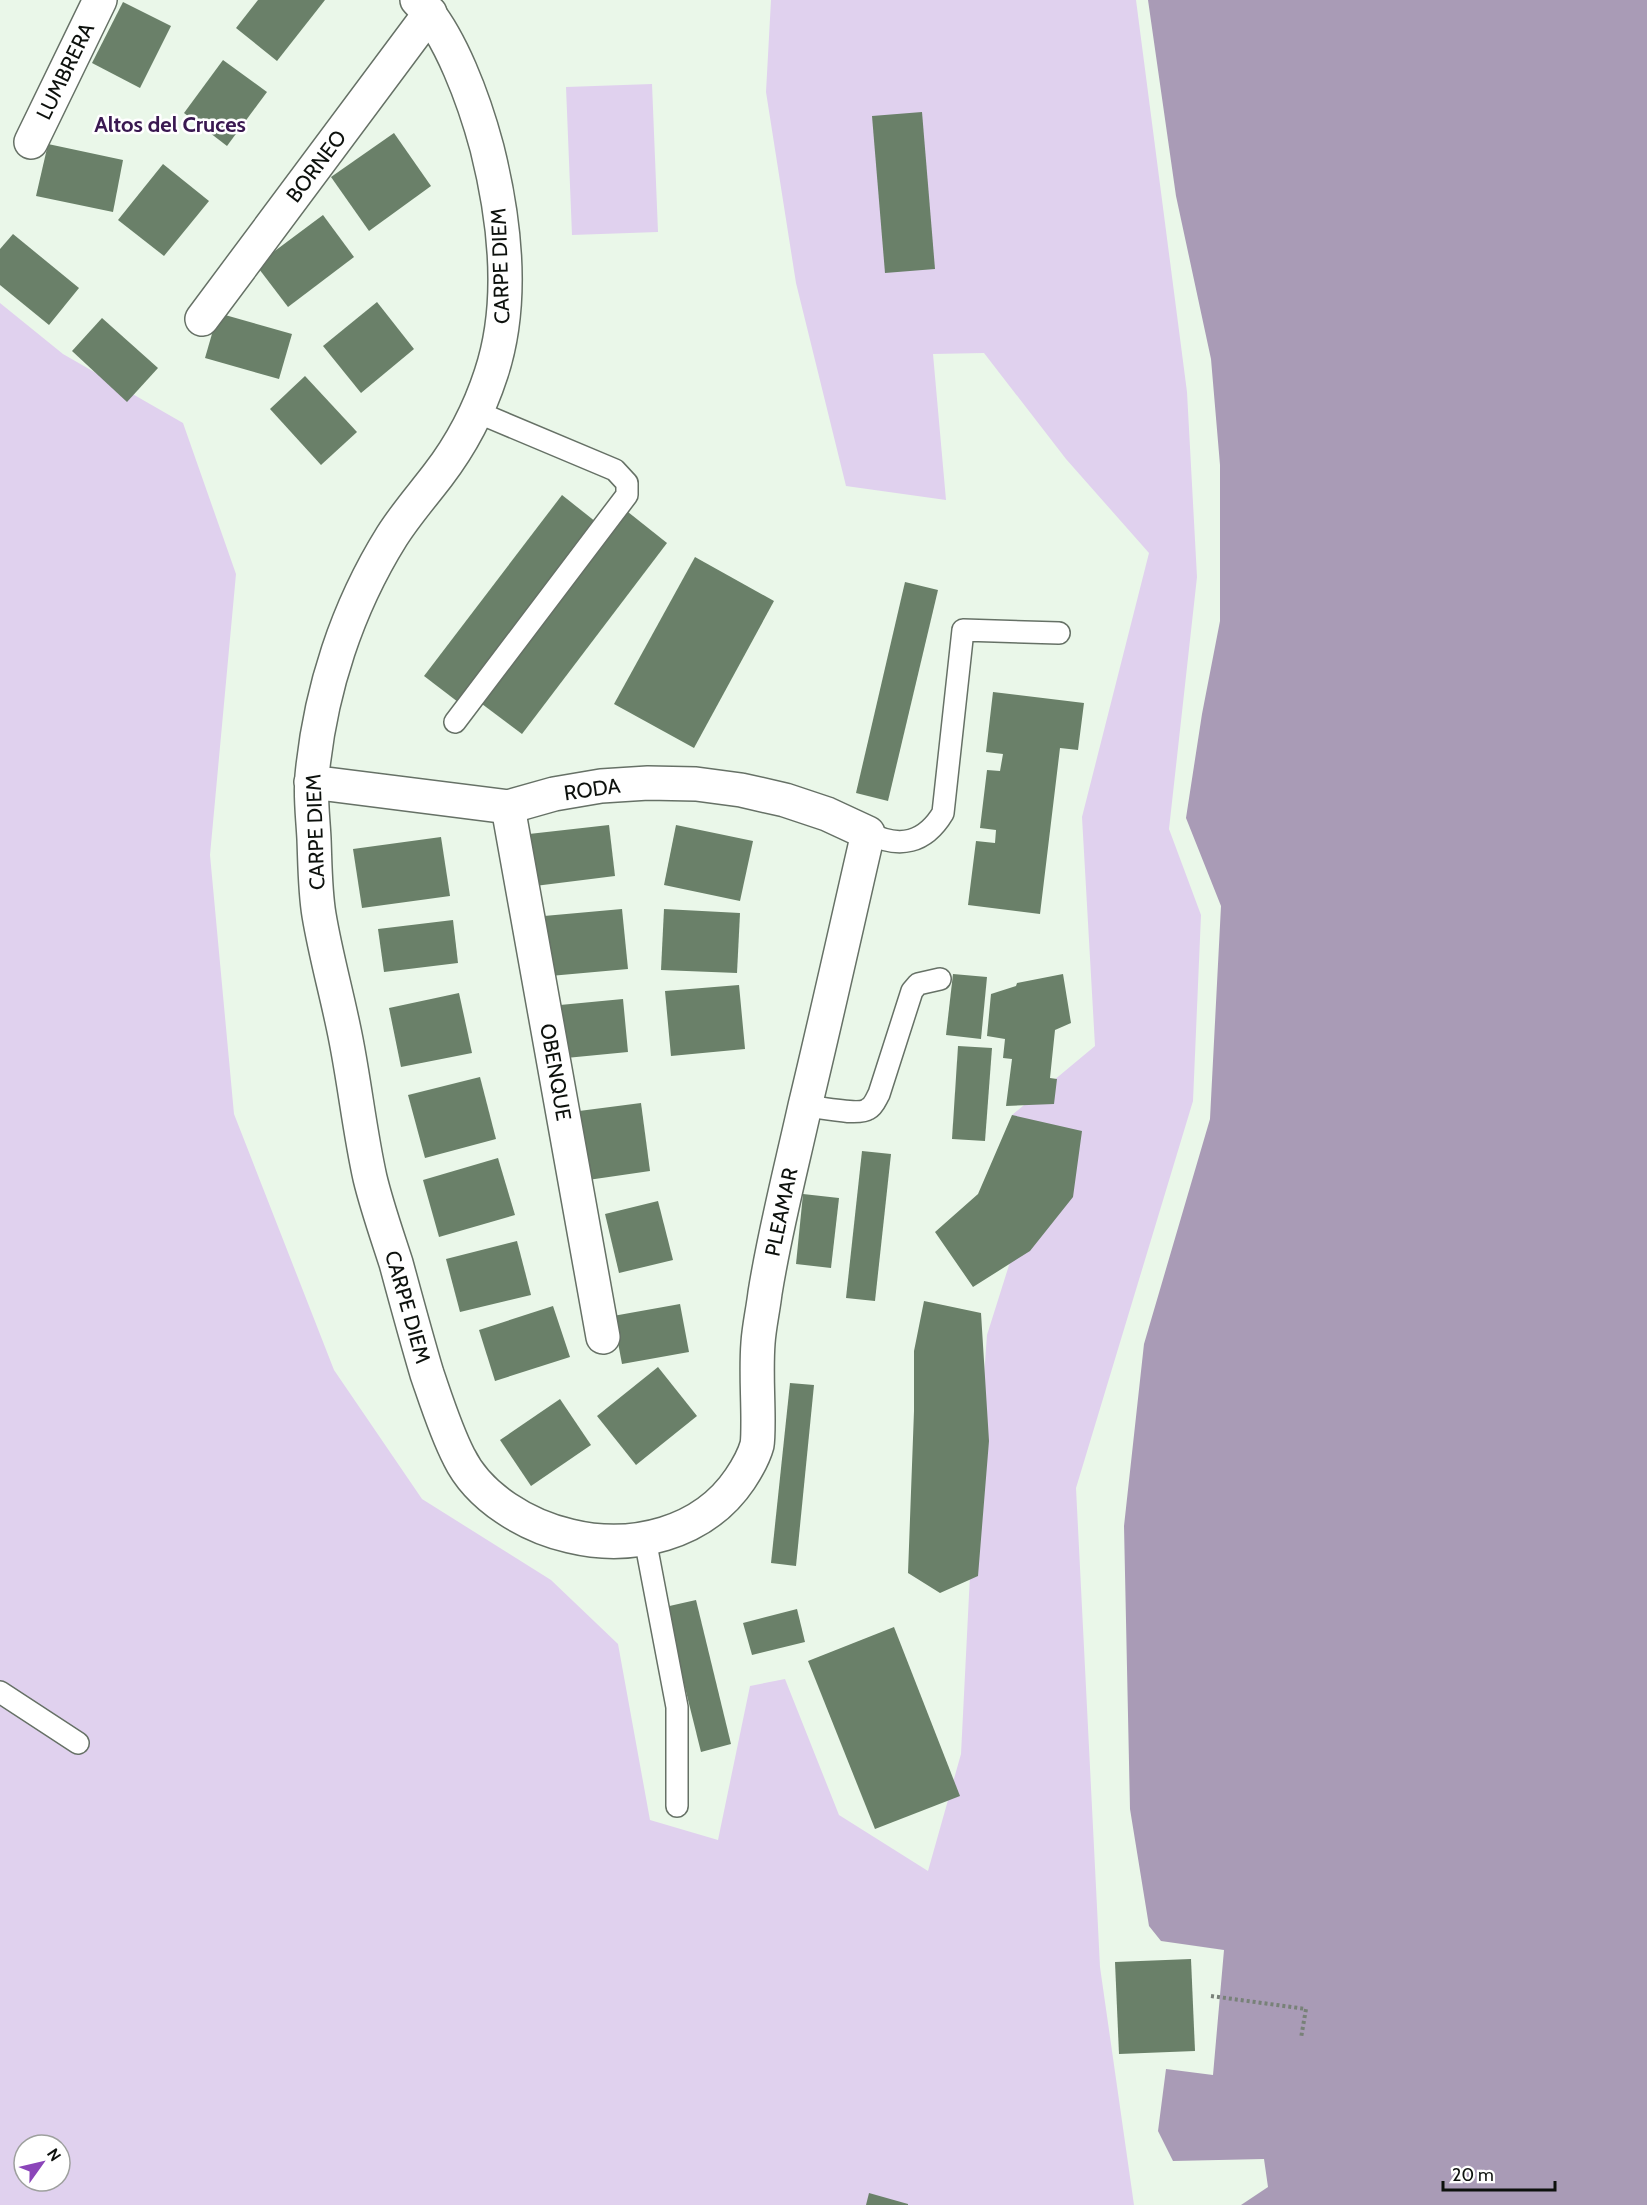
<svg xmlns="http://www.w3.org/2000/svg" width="1647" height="2205" font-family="Cabin,sans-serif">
	<rect width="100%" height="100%" fill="#eaf7e9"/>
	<!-- green -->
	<g fill="#e0d1ee" fill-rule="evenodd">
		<path d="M771,0h365l51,392 10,185 -28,252 32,86 -8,186 -117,387 24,479 34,238h-1134v-1902l63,51 120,69 53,151 -26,281 24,259 100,256 88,129 129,81 67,64 32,176 68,20 32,-154 35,-7 54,136 89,56 33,-117 11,-219 15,-200 23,-73 54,-68 -52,-79 83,-69 -13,-229 67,-264 -83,-94 -82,-106 -51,1 13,146 -100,-14 -50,-203 -30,-191zM24,2145h36v36h-36z"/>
		<path d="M652,84l6,148 -86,3 -6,-148z"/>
	</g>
	<!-- water -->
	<path fill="#a99bb6" d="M1148,0h499v2205h-406l27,-18 -4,-28 -91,2 -15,-30 8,-62 47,6 11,-125 -63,-9 -12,-15 -19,-117 -6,-283 20,-182 66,-225 11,-213 -35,-88 16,-104 18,-93v-156l-9,-106 -35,-163z"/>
	<!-- building -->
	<g fill="#6a8069">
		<path d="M258,0h67l-48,61 -41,-33z"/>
		<path d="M123,2l48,24 -31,62 -48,-25z"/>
		<path d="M223,60l44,32 -40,54 -43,-33z"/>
		<path d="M922,112l13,157 -50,4 -13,-157z"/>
		<path d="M394,133l37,53 -62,45 -38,-54z"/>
		<path d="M48,144l75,16 -10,52 -77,-16z"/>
		<path d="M163,164l46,37 -45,55 -46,-36z"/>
		<path d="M323,215l31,42 -66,50 -32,-42z"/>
		<path d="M13,234l66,54 -30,37 -49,-40v-36z"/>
		<path d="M377,302l37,47 -53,44 -38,-47z"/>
		<path d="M218,313l74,21 -13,45 -74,-21z"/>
		<path d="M102,318l56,50 -31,34 -55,-51z"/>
		<path d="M305,376l52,56 -36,33 -51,-56z"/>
		<path d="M562,495l34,27 -138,180 -34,-26z"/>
		<path d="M628,512l39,31 -145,191 -40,-30z"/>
		<path d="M695,557l79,44 -80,147 -80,-44z"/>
		<path d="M905,582l33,8 -50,211 -32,-8z"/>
		<path d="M993,692l91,11 -6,47 -18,-2 -20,166 -72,-9 8,-64 19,2 1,-13 -16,-2 7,-58 13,1 3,-17 -17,-2z"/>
		<path d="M609,825l6,51 -80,10 -6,-52z"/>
		<path d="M676,825l77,16 -13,60 -76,-16z"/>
		<path d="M441,837l9,59 -88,12 -9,-59z"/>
		<path d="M622,909l6,60 -78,7 -6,-60z"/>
		<path d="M664,909l76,4 -3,60 -76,-3z"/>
		<path d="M453,920l5,43 -74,9 -6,-43z"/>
		<path d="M953,974l34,3 -6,62 -35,-4z"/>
		<path d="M1063,974l8,49 -16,7 -5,48 7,1 -3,25 -48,2 6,-47 -9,-1 2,-19 -18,-3 4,-42 25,-8 1,-3z"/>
		<path d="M739,985l6,64 -74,7 -6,-65z"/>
		<path d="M459,993l13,60 -71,14 -12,-59z"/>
		<path d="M623,999l5,53 -62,6 -6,-53z"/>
		<path d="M958,1046l34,2 -7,93 -33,-2z"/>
		<path d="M480,1077l16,62 -71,19 -17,-63z"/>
		<path d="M641,1103l9,68 -62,9 -9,-69z"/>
		<path d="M1012,1115l70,16 -9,66 -43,54 -57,36 -38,-55 43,-38z"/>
		<path d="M862,1151l29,3 -16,147 -29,-3z"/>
		<path d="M498,1158l17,57 -76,22 -16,-57z"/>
		<path d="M803,1194l36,4 -8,70 -35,-4z"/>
		<path d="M658,1201l15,59 -54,13 -14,-59z"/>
		<path d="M517,1241l14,54 -71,17 -14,-53z"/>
		<path d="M924,1301l57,12 8,128 -11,135 -38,17 -32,-20 6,-162v-60z"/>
		<path d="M680,1304l9,48 -67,12 -9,-48z"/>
		<path d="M553,1306l17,51 -75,24 -16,-51z"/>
		<path d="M658,1367l39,49 -61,49 -39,-49z"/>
		<path d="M790,1383l24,2 -18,181 -25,-3z"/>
		<path d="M560,1399l31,46 -60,41 -31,-46z"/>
		<path d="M696,1600l35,144 -30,8 -36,-145z"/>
		<path d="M797,1609l8,33 -53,13 -9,-32z"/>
		<path d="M894,1627l66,169 -85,33 -67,-168z"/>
		<path d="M1191,1959l4,92 -76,3 -4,-92z"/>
		<path d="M869,2193l39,11v1h-42z"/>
	</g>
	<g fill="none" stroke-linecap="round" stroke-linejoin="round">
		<defs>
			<g id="lane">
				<path d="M455,722l172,-227v-12l-12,-13 -138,-58"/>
				<path d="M868,833c32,16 57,10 75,-20l20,-183 96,3"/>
				<path d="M806,1106c13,1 52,10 62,3 6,-3 8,-10 11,-15l33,-103 6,-7 22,-5"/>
				<path d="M645,1539l32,168v99"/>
				<path d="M0,1692l78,51"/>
			</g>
			<g id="street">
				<path d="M31,142l69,-142"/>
				<path d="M202,319l228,-306"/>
				<path d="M311,782l197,25 46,-13 47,-8 47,-3 48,1 45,6 44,10 42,14 41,19c-21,91 -41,182 -63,273 -14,63 -30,124 -40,187 -2,17 -6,34 -7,50 -2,26 0,52 0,77 0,5 0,20 -1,25 -3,11 -11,25 -17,34 -37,55 -108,72 -170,57 -43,-10 -91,-38 -111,-79 -13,-25 -23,-57 -32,-83 -11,-37 -21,-74 -31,-111 -9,-28 -19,-56 -26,-85 -10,-45 -15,-92 -24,-138 -8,-42 -20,-83 -27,-125 -4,-24 -4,-51 -5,-76 -1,-21 -4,-43 -2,-63 8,-85 35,-168 80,-240 14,-22 30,-40 46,-61 23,-30 41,-64 53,-101 24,-72 14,-154 -4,-226 -12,-45 -37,-116 -70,-148"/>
				<path d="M508,807l95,530"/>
			</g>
		</defs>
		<!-- lane casing -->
		<use href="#lane" stroke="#667166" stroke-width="24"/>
		<!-- street casing -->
		<use href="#street" stroke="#667166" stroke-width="36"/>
		<!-- path -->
		<path stroke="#788178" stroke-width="4" stroke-dasharray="3 3" stroke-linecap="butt" d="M1211,1996l95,13 -5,29"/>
		<!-- lane -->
		<use href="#lane" stroke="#fff" stroke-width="21"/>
		<!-- street -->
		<use href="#street" stroke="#fff" stroke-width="33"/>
	</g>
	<g text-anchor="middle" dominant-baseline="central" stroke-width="5" stroke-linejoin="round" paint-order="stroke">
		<!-- street labels -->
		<g font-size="21" fill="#0d110d" stroke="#fff">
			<text transform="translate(65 71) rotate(-64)">LUMBRERA</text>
			<text transform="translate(316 166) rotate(-53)">BORNEO</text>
			<text transform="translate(500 266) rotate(-92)">CARPE DIEM</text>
			<text transform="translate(592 789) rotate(-8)">RODA</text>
			<text transform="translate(315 832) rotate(-92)">CARPE DIEM</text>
			<text transform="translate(556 1072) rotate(80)">OBENQUE</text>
			<text transform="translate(781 1212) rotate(-78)">PLEAMAR</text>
			<text transform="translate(408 1307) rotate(74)">CARPE DIEM</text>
		</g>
		<!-- neighbourhood labels -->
		<g font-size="22" font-weight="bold" fill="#3a1951" stroke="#fff">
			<text x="170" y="124">Altos del Cruces</text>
		</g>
	</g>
	<!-- north arrow -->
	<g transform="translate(42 2163) rotate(56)"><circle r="28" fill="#ffffff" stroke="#9ea09e" stroke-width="1.5"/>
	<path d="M0-4.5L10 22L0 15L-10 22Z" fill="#8b45b9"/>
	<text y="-9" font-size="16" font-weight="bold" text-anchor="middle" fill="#0d110d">N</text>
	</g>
	<!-- scale -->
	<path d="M1443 2181v9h112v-9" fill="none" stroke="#0d110d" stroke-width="3"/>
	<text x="1452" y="2181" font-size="18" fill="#0d110d" stroke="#ffffff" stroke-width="4.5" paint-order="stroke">20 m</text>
</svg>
